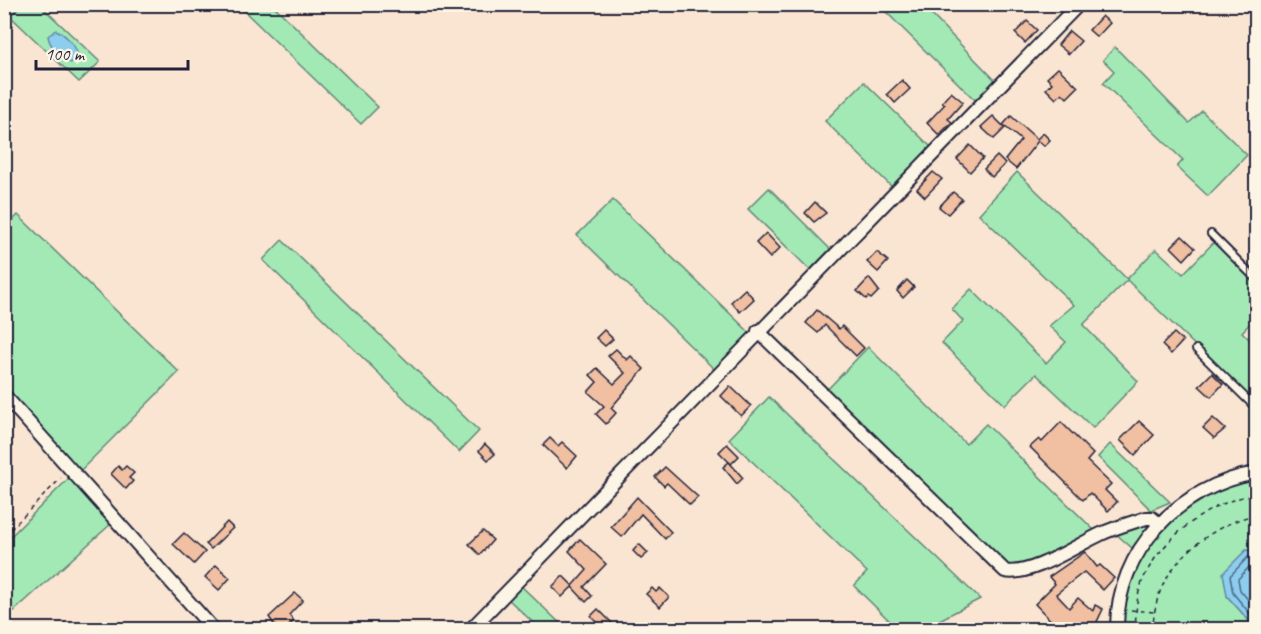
<svg xmlns="http://www.w3.org/2000/svg" width="1261" height="634" font-family="Caveat,sans-serif">
	<rect width="100%" height="100%" fill="#f9e5d1"/>
	<filter id="ink" filterUnits="userSpaceOnUse"><feTurbulence type="fractalNoise" baseFrequency=".0167" numOctaves="2"/><feDisplacementMap in="SourceGraphic" scale="12" xChannelSelector="R" yChannelSelector="G"/><feConvolveMatrix kernelMatrix="1 2 1 2 8 2 1 2 1" color-interpolation-filters="sRGB"/></filter>
	<g filter="url(#ink)">
		<!-- green -->
		<g fill="#a3e9b5" stroke="#628678" stroke-width="1.5">
			<path d="M21,5h19l60,57 -21,20 -69,-66z"/>
			<path d="M238,5h35l105,102 -17,17z"/>
			<path d="M879,5h43l74,76 -20,20z"/>
			<path d="M1115,47l74,76 13,-12 45,44 -39,41 -31,-29 6,-7 -80,-77 11,-12 -11,-11z"/>
			<path d="M864,82l67,65 -39,40 -67,-66z"/>
			<path d="M1017,172l110,107 29,-30 27,25 31,-32 42,42v33l-14,15 14,14v58l-129,-124 -44,45 55,56 -45,47 -57,-54 -31,31 -63,-62 21,-22 -11,-12 19,-20 75,74 20,-21 -17,-16 25,-21 -95,-91z"/>
			<path d="M769,188l61,61 -20,21 -62,-61z"/>
			<path d="M613,200l137,133 -35,37 -138,-135z"/>
			<path d="M18,215l161,157 -99,99 -75,-83 -1,-159z"/>
			<path d="M282,240l197,191 -20,21 -196,-192z"/>
			<path d="M868,347l98,97 20,-20 110,108 -76,36 -19,-4 -175,-173z"/>
			<path d="M769,397l211,202 -58,30h-24l-44,-43 13,-14 -138,-133z"/>
			<path d="M1110,444l60,58 -19,8 -53,-53z"/>
			<path d="M70,477l42,46 -107,96v-77z"/>
			<path d="M1256,478v73h-10l-19,45 24,27 2,6 -130,1c1,-21 2,-41 10,-60 22,-49 73,-82 123,-92z"/>
			<path d="M1143,523l6,6 -17,19 -17,-15z"/>
			<path d="M520,585l46,44h-26l-33,-31z"/>
		</g>
		<!-- water -->
		<g fill="#8dceee" stroke="#6289a6" stroke-width="1.5">
			<path d="M56,30c9,4 20,15 22,26l-7,7c-9,-2 -22,-18 -23,-27z"/>
			<path d="M1246,550l10,1v78h-3l-2,-6 -24,-27 -4,-23z"/>
		</g>
		<g fill="none" stroke-linecap="round" stroke-linejoin="round">
			<!-- shore -->
			<g stroke="#4d6783" stroke-width="1.5">
				<path d="M1256,557h-8l-18,19 3,17 23,28"/>
				<path d="M1256,564l-5,1 -13,14 2,11 16,19"/>
			</g>
		</g>
		<!-- building -->
		<g fill="#f1bfa2" stroke="#22223b" stroke-width="1.5">
			<path d="M1102,16l8,7 -13,14 -8,-7z"/>
			<path d="M1027,21l10,9 -12,13 -10,-10z"/>
			<path d="M1069,31l12,10 -12,13 -11,-9z"/>
			<path d="M1058,68l20,19 -11,11 -5,-5 -6,6 -10,-10 6,-6 -5,-5z"/>
			<path d="M902,80l8,9 -15,14 -8,-9z"/>
			<path d="M951,92l12,10 -15,17 4,3 -13,13 -12,-12 18,-19 -3,-2z"/>
			<path d="M993,116l12,12 -11,11 -13,-12z"/>
			<path d="M1011,116l26,23 6,-6 7,7 -6,6 -6,-5 -22,28 -11,-9 16,-20 -18,-15z"/>
			<path d="M970,145l13,13 -13,14 -13,-13z"/>
			<path d="M997,156l8,8 -13,13 -8,-8z"/>
			<path d="M933,172l9,7 -17,18 -8,-8z"/>
			<path d="M953,192l9,7 -14,15 -9,-7z"/>
			<path d="M815,202l11,11 -12,9 -9,-9z"/>
			<path d="M766,233l14,15 -10,10 -14,-15z"/>
			<path d="M1182,236l13,12 -11,12 -13,-13z"/>
			<path d="M877,252l11,9 -10,11 -11,-10z"/>
			<path d="M869,278l10,13 -8,8 -3,-2 -2,2 -9,-8z"/>
			<path d="M907,280l7,7 -11,11 -6,-7z"/>
			<path d="M745,289l9,10 -14,13 -9,-10z"/>
			<path d="M817,310l22,19 3,-3 22,22 -8,8 -31,-31 -7,8 -12,-10z"/>
			<path d="M604,330l9,9 -8,7 -9,-8z"/>
			<path d="M1174,333l9,8 -12,13 -9,-9z"/>
			<path d="M616,349l11,11 4,-4 13,13 -33,39 5,5 -10,11 -10,-10 8,-8 -16,-14 9,-10 -7,-7 7,-7 17,16 11,-11 -17,-17z"/>
			<path d="M1212,373l11,11 -12,13 -12,-11z"/>
			<path d="M730,386l21,20 -10,10 -20,-20z"/>
			<path d="M1213,418l12,11 -11,9 -11,-10z"/>
			<path d="M1139,421l15,14 -19,20 -15,-15z"/>
			<path d="M1061,422l32,32 -6,7 24,23 -6,6 12,12 -9,9 -18,-18 -7,7 -53,-53 9,-8 3,3z"/>
			<path d="M550,438l8,8 4,-4 15,14 -10,12 -24,-23z"/>
			<path d="M485,444l10,10 -7,6 -9,-9z"/>
			<path d="M727,444l12,12 -8,8 -12,-12z"/>
			<path d="M729,462l14,16 -6,6 -14,-17z"/>
			<path d="M118,466l4,4 4,-4 8,7 -5,5 4,3 -7,8 -15,-15z"/>
			<path d="M665,467l33,30 -8,8 -23,-22 -3,3 -9,-9z"/>
			<path d="M637,497l34,35 -6,7 -24,-25 -19,23 -11,-10z"/>
			<path d="M227,522l6,6 -22,21 -5,-5z"/>
			<path d="M483,531l10,9 -13,15 -11,-11z"/>
			<path d="M184,533l21,19 -11,12 -21,-20z"/>
			<path d="M580,539l26,25 -22,23 8,9 -6,6 -14,-15 15,-17 -18,-19z"/>
			<path d="M639,544l9,9 -7,6 -8,-8z"/>
			<path d="M1085,552l12,15 3,-2 14,13 -11,12 -19,-18 -28,22 13,14 9,-10 15,13 2,-6 8,4 -10,21h-33l-25,-26 20,-20 -6,-7z"/>
			<path d="M216,565l14,13 -11,12 -14,-13z"/>
			<path d="M563,576l10,10 -11,11 -10,-10z"/>
			<path d="M652,588l4,4 4,-4 9,9 -9,10 -14,-13z"/>
			<path d="M295,593l8,7 -14,15 5,6 -9,9h-7l-9,-13z"/>
			<path d="M598,609l21,21h-14l-14,-14z"/>
		</g>
		<g fill="none" stroke-linecap="round" stroke-linejoin="round">
			<defs>
				<g id="service">
					<path d="M1211,234l45,45"/>
					<path d="M1196,349l60,59"/>
				</g>
				<g id="minor">
					<path d="M758,331l247,240c25,6 72,-26 96,-37 15,-7 30,-11 45,-16h6l7,6"/>
					<path d="M4,395l210,235"/>
					<path d="M470,630l609,-626"/>
					<path d="M1117,630c-1,-80 63,-144 139,-157"/>
				</g>
			</defs>
			<!-- service casing -->
			<use href="#service" stroke="#22223b" stroke-width="10"/>
			<!-- minor casing -->
			<use href="#minor" stroke="#22223b" stroke-width="16"/>
			<!-- path -->
			<g stroke="#22223b" stroke-width="1.5" stroke-dasharray="4.5 4.5" stroke-linecap="butt">
				<path d="M4,536l57,-58"/>
				<path d="M1131,610l23,2"/>
				<path d="M1135,630c1,-14 1,-29 5,-42 15,-47 70,-87 116,-94"/>
				<path d="M1152,630c2,-13 3,-26 8,-38 13,-36 59,-71 96,-77"/>
			</g>
			<!-- service -->
			<use href="#service" stroke="#fcf5e5" stroke-width="6"/>
			<!-- minor -->
			<use href="#minor" stroke="#fcf5e5" stroke-width="12"/>
		</g>
	</g>
	<!-- margin -->
	<rect width="1261" height="634" fill="none" stroke="#fcf5e5" stroke-width="24"/>
	<rect x="12" y="12" width="1237" height="610" fill="none" stroke="#22223b" stroke-width="2" filter="url(#ink)"/>
	<!-- scale -->
	<path d="M36 60v9h152v-9" fill="none" stroke="#22223b" stroke-width="3"/>
	<text x="45" y="60" font-size="18" fill="#22223b" stroke="#fcf5e5" stroke-width="4.5" paint-order="stroke">100 m</text>
</svg>
